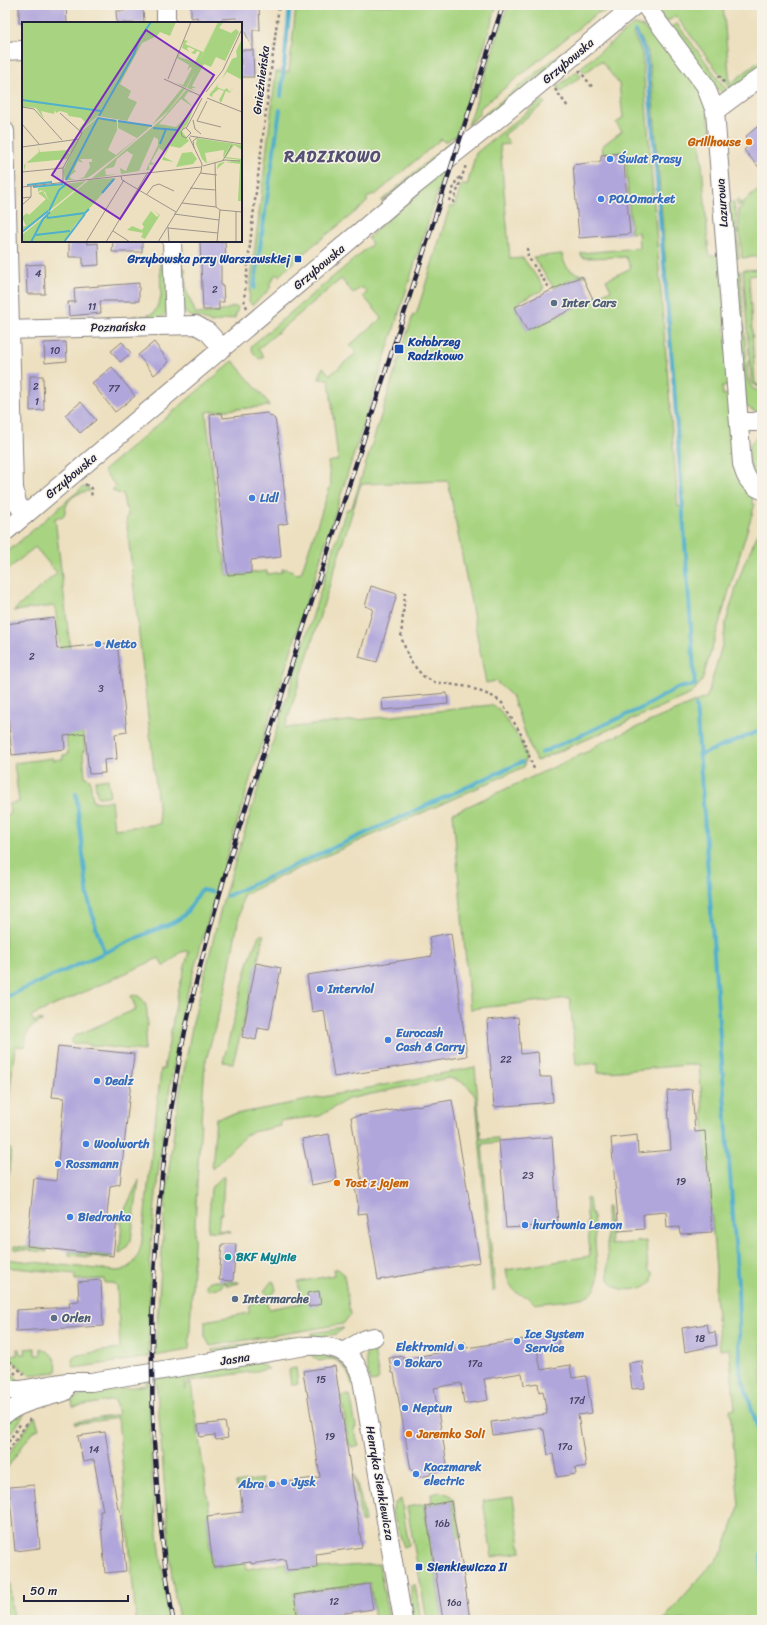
<svg xmlns="http://www.w3.org/2000/svg" width="767" height="1625" font-family="Sriracha,sans-serif">
	<rect width="100%" height="100%" fill="#f7f3e8"/>
	<filter id="ink" filterUnits="userSpaceOnUse"><feTurbulence type="fractalNoise" baseFrequency=".025" numOctaves="2"/><feDisplacementMap in="SourceGraphic" scale="8" xChannelSelector="R" yChannelSelector="G"/><feConvolveMatrix kernelMatrix="1 2 1 2 8 2 1 2 1" color-interpolation-filters="sRGB"/></filter>
	<filter id="wash" filterUnits="userSpaceOnUse"><feTurbulence type="fractalNoise" baseFrequency=".012" numOctaves="4" result="noise"/><feDisplacementMap in="SourceGraphic" scale="16" xChannelSelector="R" yChannelSelector="G"/><feGaussianBlur stdDeviation="0.9" result="paint"/><feColorMatrix in="noise" values="0 0 0 0 0 0 0 0 0 0 0 0 0 0 0 0 0 1.4 0 .05"/><feComposite in="paint" operator="in"/></filter>
	<g filter="url(#wash)">
		<rect width="100%" height="100%" fill="#ede0c0"/>
		<!-- green -->
		<g fill="#a8d481" stroke="#657b5e" fill-rule="evenodd">
			<path d="M296,5h201l-41,131 -12,6 -3,-3 -66,56 -2,-1 -7,5 2,2c-29,26 -62,47 -89,75l-3,-2 -7,11 2,2 -7,8 -12,10 -3,-3 1,-13 26,-217h13z"/>
			<path d="M508,5h105l-9,7 -7,1 -117,95v5l-12,13z"/>
			<path d="M659,5h64l7,79 32,-25v10l-31,20 -55,-73 -10,6 -7,-11z"/>
			<path d="M598,24l2,2 -133,109 5,-9 9,-9z"/>
			<path d="M676,24l2,1 51,68h-6l-7,-5 -46,-60z"/>
			<path d="M633,25c11,-1 15,6 21,15l7,-5 42,56 9,44 -12,2 9,119 12,-1 8,130 -7,1 1,9 7,-1 21,99 -1,3 3,1 -1,6 3,1 -53,177 -11,13 -154,67 -4,-6 -21,-59 -17,-15 -9,2 -38,-202 -87,3 -76,244 206,-23 8,4 22,32 5,15 -2,11 -247,111 -34,17 -18,96 -20,73 -7,100 -9,185 -1,1 -33,6 11,-165 12,-89 15,-80 30,-122 123,-390 6,-3 61,-192h3l34,-109 4,1 8,-23 5,2 9,-33 66,-53 3,3 -41,32 6,9 -10,1 10,114 13,-1 21,29 -2,1 1,2 -23,11 -5,6 12,24 84,-41 -5,-10 25,-12 -5,-11 -41,1 -4,-2v-3l58,-5 -1,-16 -7,1 -6,-81 -22,2 -1,-8 20,-15 -6,-8 7,-5 -4,-34 -18,-23 -16,12 -5,-5zM637,31l11,21 4,33 32,420 -6,2 -36,-454 -9,-19z"/>
			<path d="M577,71l4,5 -20,16 -4,-5z"/>
			<path d="M454,141l-1,5 -70,55h-2l68,-58z"/>
			<path d="M445,169l-194,607 -41,137 -25,88 -17,98 -10,75 -8,81 -1,102 -75,11 -2,-7 2,-5 46,-8 -3,-62 -5,-3h-7l-1,-4 -29,1v-6l-70,-7v-8l112,12c17,-1 23,-16 25,-31l19,-171h3l14,-76 11,-42 -8,1 -17,15 -5,-9 -128,58 3,6 7,-3 1,2c-15,7 -15,10 -17,26l-10,-1 -10,87v-318l5,-1 -1,-10 10,-2 -5,-39 39,-5v2l10,-1v-4l5,-1 -2,-18 2,-1v-15l-13,-114 -42,5 44,-38 -22,-26 -30,25v-18l78,-67h2l5,2v2c-10,1 -21,5 -24,16 -1,3 -1,6 -2,9l-9,2 17,146h3l10,86 -2,1 2,26 5,2 3,23 18,-1 3,28 46,-5 -34,-307h2l-1,-9h-2l-2,-14 -6,-1 -5,-3 4,-4 -13,-15 130,-110 34,40 2,5 -63,6 16,141 2,1 3,22 40,-5v3l15,-2v-3c4,0 11,0 13,5l6,-1 30,-89 -3,-22 10,-2 -9,-81h-10l4,-12 7,8 26,-22 -6,-8 32,-27 -19,-22 4,-3 -5,-6 -9,6 -12,-14 -83,70 6,8 -4,2c-4,-3 -9,-8 -9,-13l121,-102 -4,-6 43,-41z"/>
			<path d="M762,187v69l-20,2 -4,-49 4,-1v-3l-4,1 -2,-6 3,-1 2,5z"/>
			<path d="M733,201l3,12 3,45h-6l-4,-53z"/>
			<path d="M562,254c2,14 11,21 25,21l-5,2 -2,-1 -26,12 -21,-31z"/>
			<path d="M167,261v51l-7,7 -27,1v-4h12l9,-3 7,-15 -1,-36z"/>
			<path d="M185,268l1,22 10,24 23,-2 14,-5h5l-3,11 -24,5c-12,-8 -21,-3 -29,-14l-4,-40z"/>
			<path d="M762,269v5l-13,2 6,107 7,4v2l-9,-5 -2,-4 -8,-110z"/>
			<path d="M734,271h6l8,110 4,7 10,5v18l-7,1 -9,-6z"/>
			<path d="M762,431v52l-10,-9 -4,-24 4,-9z"/>
			<path d="M762,525v1095h-99l61,-70 15,-44 -9,-96 5,-1 -6,-60 -9,1 -5,-56 1,-24 -17,-206 -101,9v-10l-22,2 -6,-67 -100,11 -17,-196 136,-62 11,-8 107,-46 16,-55 3,-20 10,-34 8,-24z"/>
			<path d="M108,779l2,17 -12,1 -1,-2 -2,-14z"/>
			<path d="M259,935h5c-11,42 -19,86 -31,128l-10,-1 26,-102z"/>
			<path d="M135,995c20,4 10,41 9,56l-73,-8 1,-4 3,-3 61,-27 -5,-13z"/>
			<path d="M475,1067l6,72 17,-1v4l-16,2 13,147h-3l-16,-192c-5,-13 -14,-19 -28,-21l-100,21 -28,17 -40,5 1,5 -29,6 -6,3 -34,34 4,-51z"/>
			<path d="M5,1148l6,1 -6,63z"/>
			<path d="M222,1177h2l-2,37h-2l-2,16 13,1v1l-23,-1 3,-43z"/>
			<path d="M139,1180l-8,60 -5,8 -7,6 3,-31 -5,-1v-1l2,1z"/>
			<path d="M586,1198l3,1 2,15h2l5,67c-2,6 -3,10 -8,14 -8,5 -44,7 -55,9l-7,-7 -11,-4 -6,-6 -3,-7 -2,-10 84,-14z"/>
			<path d="M608,1206l3,39 35,-4 2,29 5,3 -1,8c-7,9 -26,11 -36,6 -4,-2 -6,-6 -8,-10l-2,-70z"/>
			<path d="M14,1246l33,3v3l-33,-3z"/>
			<path d="M69,1251l44,5v1l-12,1 -32,-3z"/>
			<path d="M333,1269h5l6,5 6,41 -7,9 -133,22 -5,-10v-15l44,-8v-6l8,-8 5,4 6,-8 -4,-4 8,-10 2,1 2,8 -9,12 2,7 32,-6 -3,-21 36,-7z"/>
			<path d="M210,1281l29,1v1l-12,3v-3l-5,1v3l-14,3 -2,-2v-3z"/>
			<path d="M5,1314l3,41h9v-6h2l1,5h6l-1,-5 10,-1v7h6v-7c10,3 18,13 15,24l-25,3 -3,-1 -23,-19z"/>
			<path d="M344,1328l-8,6 -27,5 3,-6z"/>
			<path d="M295,1336l5,4 -85,14 -3,-4z"/>
			<path d="M373,1345l6,33 -2,3 -7,1c-2,-13 -9,-29 3,-37z"/>
			<path d="M311,1353c25,2 34,9 45,31l-4,1c-2,-10 -9,-24 -20,-26 -4,0 -9,1 -13,2l-7,-5z"/>
			<path d="M258,1362l11,7 -85,13 1,7h1v-5l5,-1 19,132 -3,1 5,51 24,-3 -6,-51 9,-1 8,57 38,-6 2,7 92,-6 10,56h-14l-5,-37 -76,11 2,21 -18,3v2h-99l-7,-40 -16,-201z"/>
			<path d="M5,1367l12,11 2,3 -14,4z"/>
			<path d="M296,1368l2,16 -7,1 -2,-14 1,-2z"/>
			<path d="M149,1380l3,107 17,133h-33l-18,-202 -43,6v-2l43,-7 -3,-15 -42,7 -1,-6 -4,-1 11,-4 67,-11v-4z"/>
			<path d="M350,1395l6,32 -2,1 5,18 -7,2 -1,-3h-2l-8,-49z"/>
			<path d="M25,1413l-20,30v-13l5,-11z"/>
			<path d="M35,1416l4,13 -6,2 -28,40v-11z"/>
			<path d="M354,1474l7,24 4,24h-4z"/>
			<path d="M262,1479v5l-25,4 -1,-5z"/>
			<path d="M441,1492l9,3 3,4 8,38 -4,1 -6,-37 -27,5 19,114h-16l-20,-113 25,-4 -1,-9z"/>
			<path d="M513,1497l8,55 -29,5 -9,-56z"/>
			<path d="M401,1499l8,46 -5,2 -12,-35 2,-8z"/>
			<path d="M5,1530l8,90h-8z"/>
			<path d="M383,1565l3,3 10,52h-4z"/>
			<path d="M415,1584l6,36h-9l-1,-34z"/>
		</g>
		<g fill="none" stroke-linecap="round" stroke-linejoin="round">
			<!-- stream -->
			<g stroke="#4fafcd" stroke-width="4">
				<path d="M281,96l9,-91"/>
				<path d="M254,288l26,-178"/>
				<path d="M696,705l42,580 2,87 21,66 1,10"/>
				<path d="M541,753l103,-46 33,-19 18,-3 -21,-299 -25,-301 -4,-33 -10,-21"/>
				<path d="M700,755l62,-25"/>
				<path d="M76,793l12,105 9,33 7,21"/>
				<path d="M227,896l295,-134"/>
				<path d="M6,997l129,-58c13,-8 39,-14 48,-23 7,-7 12,-17 18,-26l11,2"/>
				<path d="M762,1553l-1,3 1,60"/>
			</g>
		</g>
		<g id="blocks">
			<!-- building -->
			<g fill="#b0a6db">
				<path d="M19,5h47l1,18h-48z"/>
				<path d="M191,5h68l1,25h-7v20l-12,-27h-3l-2,-5 -14,1 -8,4h-7v-3h-10v-3l-6,1z"/>
				<path d="M143,7l1,16h-27l-1,-12h9v-3z"/>
				<path d="M241,50h12l1,27h-13z"/>
				<path d="M762,123v48l-18,-21 7,-6 -6,-7z"/>
				<path d="M623,153l7,81 -51,4 -6,-73 28,-4v-6z"/>
				<path d="M69,241h18v3l11,-1 1,22 -16,1v-9h-14z"/>
				<path d="M113,241h29v11h-30z"/>
				<path d="M225,241l1,20 -5,1v24h2l1,16h-5v8h-16l-3,-68z"/>
				<path d="M44,264l1,30h-18l-1,-29z"/>
				<path d="M582,276l11,23 -66,32 -12,-24z"/>
				<path d="M139,283v18h-39l1,12 -32,3 -1,-14h7l-1,-14z"/>
				<path d="M66,342l1,19 -22,2 -1,-20z"/>
				<path d="M122,342l9,11 -11,9 -9,-11z"/>
				<path d="M154,342l15,20 -15,13 -16,-20z"/>
				<path d="M112,367l23,29 -20,16 -23,-29z"/>
				<path d="M30,376h13l1,34 -14,1z"/>
				<path d="M81,402l15,18 -16,13 -15,-18z"/>
				<path d="M222,413l1,5 44,-5 8,6 4,25 9,79 -10,2 3,32 -30,3v13l-6,1 -17,1 -1,-7 -16,-135 -1,-19z"/>
				<path d="M371,586l26,8 -20,68 -18,-5 14,-48 -8,-3z"/>
				<path d="M54,618l3,31 60,-7 10,90 -12,2 2,25 -13,1 1,13 -16,1 -4,-41 -21,3 1,13 -53,6 -7,-66v-65z"/>
				<path d="M447,693l1,11 -65,6 -1,-11z"/>
				<path d="M451,933l16,123 -133,21 -10,-67 -12,2 -5,-37 125,-19 -3,-19z"/>
				<path d="M256,963l25,5 -12,62 -11,-2 -2,12 -14,-3z"/>
				<path d="M518,1017l3,37 17,-2 2,25h11l2,25 -59,5 -7,-87z"/>
				<path d="M58,1046l76,8 -14,130 -10,2 -3,29 10,5 -4,36 -86,-10 7,-68 22,3 8,-83 -12,-1z"/>
				<path d="M692,1089l3,43 10,-1 7,101 -32,2 -1,-7 -12,1 -1,-16 -23,2 1,15 -25,2 -8,-93 26,-3 1,18 33,-3 -4,-59z"/>
				<path d="M452,1100l28,162 -102,18 -11,-67 -10,1 1,-9 -2,-13 -4,-8 10,-1 -11,-66z"/>
				<path d="M329,1134l8,46 -26,5 -9,-46z"/>
				<path d="M552,1137l6,88 -52,3 -7,-87z"/>
				<path d="M222,1244h14l-3,37 -14,-1z"/>
				<path d="M101,1280l2,46 -87,5v-21l54,-3 -1,-5 10,-1 -1,-19z"/>
				<path d="M319,1291l2,13 -12,3 -2,-14z"/>
				<path d="M707,1324l2,9 6,-1 2,13 -32,7 -3,-24z"/>
				<path d="M558,1334l1,11 -22,4 4,21 29,-5 2,13 14,-2 6,37 -14,2 8,51 -11,2 1,6 -19,3 -4,-23 -5,1 -4,-25h-2v-2l-49,7 -2,-13 56,-8 -4,-23 -4,1 -1,-9 -14,2 -2,-12 -38,6 4,21 -24,4 -3,-21 -27,5 14,82 -18,3v2l-10,2 -9,-7 -17,-97h-2l-3,-15 14,-2v3l52,-9 -1,-6 11,-2 1,6z"/>
				<path d="M642,1361l3,27 -13,1 -3,-26z"/>
				<path d="M335,1366l27,181 -46,7 1,14 -30,2 -2,-11 -34,5v-2l-38,5 -6,-51 36,-4 -3,-23 80,-12 -13,-86h-1l-3,-20z"/>
				<path d="M225,1422l3,16 -12,2 -1,-5 -15,2 -2,-12z"/>
				<path d="M105,1432l13,77h2l6,62 -21,2 -5,-62h3l-9,-51 -11,2 -5,-26z"/>
				<path d="M34,1485l6,63 -25,3 -6,-64z"/>
				<path d="M451,1501l11,63 8,56h-27l-18,-114z"/>
				<path d="M369,1584l4,25 -75,11 -4,-25z"/>
			</g>
		</g>
	</g>
	<g filter="url(#ink)">
		<use href="#blocks" fill-opacity="0" stroke="#88817e" stroke-width="1"/>
		<g fill="none" stroke-linecap="round" stroke-linejoin="round">
			<defs>
				<g id="minor">
					<path d="M166,5v18"/>
					<path d="M645,5l60,80 10,26 27,353c3,12 7,21 20,26"/>
					<path d="M5,51l18,-1"/>
					<path d="M715,111l47,-35"/>
					<path d="M5,131l9,357 3,15 8,12"/>
					<path d="M172,241l3,84"/>
					<path d="M5,330l191,-5 12,7 14,16"/>
					<path d="M739,422h16l7,-2"/>
					<path d="M5,532l409,-346 74,-59 147,-122"/>
					<path d="M343,1352l22,-13 9,-2"/>
					<path d="M5,1390h15l46,-8h25l215,-36c28,-2 49,5 56,34l41,240"/>
					<path d="M5,1414c17,-13 40,-16 59,-22"/>
				</g>
			</defs>
			<!-- minor casing -->
			<use href="#minor" stroke="#88817e" stroke-width="20"/>
			<!-- path -->
			<g stroke="#88817e" stroke-width="2.5" stroke-dasharray="3 3" stroke-linecap="butt">
				<path d="M579,70l14,18"/>
				<path d="M719,75l6,9"/>
				<path d="M555,89l13,18"/>
				<path d="M449,201l7,-20 6,-6"/>
				<path d="M453,203l13,-38"/>
				<path d="M527,248l1,9 22,32"/>
				<path d="M247,308l-3,-8 9,-83 26,-212"/>
				<path d="M85,484l7,5 -1,9"/>
				<path d="M405,592l-4,45 9,24 13,15 11,6 35,5 25,10 8,6 18,29 14,37"/>
				<path d="M5,1357l19,17"/>
				<path d="M5,1364l11,10"/>
				<path d="M5,1447l16,-24"/>
				<path d="M5,1456l25,-37"/>
			</g>
			<!-- minor -->
			<use href="#minor" stroke="#fff" stroke-width="18"/>
			<defs>
				<path id="rail" d="M173,1620c-29,-181 -28,-367 4,-547 14,-80 36,-158 59,-235l267,-833"/>
			</defs>
			<!-- rail casing -->
			<use href="#rail" stroke="#22223b" stroke-width="4.5"/>
			<!-- rail -->
			<use href="#rail" stroke="#f7f3e8" stroke-width="3" stroke-dasharray="9" stroke-linecap="butt"/>
		</g>
	</g>
	<!-- markers -->
	<g fill="#e8710a" stroke="#f7f3e8" stroke-width="1.5">
		<circle cx="749" cy="142" r="4"/>
		<circle cx="337" cy="1183" r="4"/>
		<circle cx="409" cy="1434" r="4"/>
	</g>
	<g fill="#3f7fe0" stroke="#f7f3e8" stroke-width="1.5">
		<circle cx="610" cy="159" r="4"/>
		<circle cx="601" cy="199" r="4"/>
		<circle cx="252" cy="498" r="4"/>
		<circle cx="98" cy="644" r="4"/>
		<circle cx="320" cy="989" r="4"/>
		<circle cx="388" cy="1040" r="4"/>
		<circle cx="97" cy="1081" r="4"/>
		<circle cx="86" cy="1144" r="4"/>
		<circle cx="58" cy="1164" r="4"/>
		<circle cx="70" cy="1217" r="4"/>
		<circle cx="525" cy="1225" r="4"/>
		<circle cx="517" cy="1341" r="4"/>
		<circle cx="461" cy="1347" r="4"/>
		<circle cx="397" cy="1363" r="4"/>
		<circle cx="405" cy="1408" r="4"/>
		<circle cx="416" cy="1474" r="4"/>
		<circle cx="284" cy="1482" r="4"/>
		<circle cx="272" cy="1484" r="4"/>
	</g>
	<g fill="#1a4fb4" stroke="#f7f3e8" stroke-width="1.5">
		<rect x="294" y="255" width="8" height="8" rx="2"/>
		<rect x="394" y="344" width="10" height="10" rx="2"/>
		<rect x="415" y="1563" width="8" height="8" rx="2"/>
	</g>
	<g fill="#5c6f8a" stroke="#f7f3e8" stroke-width="1.5">
		<circle cx="554" cy="303" r="4"/>
		<circle cx="235" cy="1299" r="4"/>
		<circle cx="54" cy="1318" r="4"/>
	</g>
	<circle fill="#0f9aa8" stroke="#f7f3e8" stroke-width="1.5" cx="228" cy="1257" r="4"/>
	<g text-anchor="middle" dominant-baseline="central" stroke-width="3" stroke-linejoin="round" paint-order="stroke">
		<!-- number labels -->
		<g font-size="10" fill="#464363">
			<text x="38" y="274">4</text>
			<text x="215" y="290">2</text>
			<text x="92" y="307">11</text>
			<text x="55" y="351">10</text>
			<text x="36" y="387">2</text>
			<text x="114" y="389">77</text>
			<text x="37" y="402">1</text>
			<text x="32" y="657">2</text>
			<text x="101" y="689">3</text>
			<text x="506" y="1060">22</text>
			<text x="528" y="1176">23</text>
			<text x="681" y="1182">19</text>
			<text x="700" y="1339">18</text>
			<text x="475" y="1364">17a</text>
			<text x="321" y="1380">15</text>
			<text x="577" y="1401">17d</text>
			<text x="330" y="1437">19</text>
			<text x="565" y="1447">17a</text>
			<text x="94" y="1450">14</text>
			<text x="442" y="1524">16b</text>
			<text x="334" y="1602">12</text>
			<text x="454" y="1603">16a</text>
		</g>
		<!-- street labels -->
		<g font-size="12" fill="#22223b" stroke="#f7f3e8">
			<text transform="translate(568 61) rotate(-40)">Grzybowska</text>
			<text transform="translate(261 80) rotate(-83)">Gnieźnieńska</text>
			<text transform="translate(722 203) rotate(-94)">Lazurowa</text>
			<text transform="translate(319 267) rotate(-40)">Grzybowska</text>
			<text transform="translate(118 327) rotate(-1)">Poznańska</text>
			<text transform="translate(71 476) rotate(-40)">Grzybowska</text>
			<text transform="translate(235 1359) rotate(-9)">Jasna</text>
			<text transform="translate(380 1483) rotate(80)">Henryka Sienkiewicza</text>
		</g>
		<!-- food labels -->
		<g font-size="12" font-weight="bold" fill="#c56008" stroke="#f7f3e8" text-anchor="start">
			<text x="741" y="142" text-anchor="end">Grillhouse</text>
			<text x="345" y="1183">Tost z jajem</text>
			<text x="417" y="1434">Jaremko Soli</text>
		</g>
		<!-- shop labels -->
		<g font-size="12" font-weight="bold" fill="#366cbe" stroke="#f7f3e8" text-anchor="start">
			<text x="618" y="159">Świat Prasy</text>
			<text x="609" y="199">POLOmarket</text>
			<text x="260" y="498">Lidl</text>
			<text x="106" y="644">Netto</text>
			<text x="328" y="989">Interviol</text>
			<text x="396" y="1033">Eurocash<tspan x="396" dy="14">Cash &amp; Carry</tspan></text>
			<text x="105" y="1081">Dealz</text>
			<text x="94" y="1144">Woolworth</text>
			<text x="66" y="1164">Rossmann</text>
			<text x="78" y="1217">Biedronka</text>
			<text x="533" y="1225">hurtownia Lemon</text>
			<text x="525" y="1334">Ice System<tspan x="525" dy="14">Service</tspan></text>
			<text x="453" y="1347" text-anchor="end">Elektromid</text>
			<text x="405" y="1363">Bokaro</text>
			<text x="413" y="1408">Neptun</text>
			<text x="424" y="1467">Kaczmarek<tspan x="424" dy="14">electric</tspan></text>
			<text x="292" y="1482">Jysk</text>
			<text x="264" y="1484" text-anchor="end">Abra</text>
		</g>
		<!-- transit labels -->
		<g font-size="12" font-weight="bold" fill="#164399" stroke="#f7f3e8" text-anchor="start">
			<text x="290" y="259" text-anchor="end">Grzybowska przy Warszawskiej</text>
			<text x="408" y="342">Kołobrzeg<tspan x="408" dy="14">Radzikowo</tspan></text>
			<text x="427" y="1567">Sienkiewicza II</text>
		</g>
		<!-- service labels -->
		<g font-size="12" font-weight="bold" fill="#4e5e75" stroke="#f7f3e8" text-anchor="start">
			<text x="562" y="303">Inter Cars</text>
			<text x="243" y="1299">Intermarche</text>
			<text x="62" y="1318">Orlen</text>
		</g>
		<!-- culture labels -->
		<g font-size="12" font-weight="bold" fill="#0d838f" stroke="#f7f3e8" text-anchor="start">
			<text x="236" y="1257">BKF Myjnie</text>
		</g>
		<!-- district labels -->
		<g font-size="16" font-weight="bold" letter-spacing="1" fill="#545073" stroke="#f7f3e8">
			<text x="333" y="156">RADZIKOWO</text>
		</g>
	</g>
	<!-- overview -->
	<g transform="translate(22 22)">
		<rect width="220" height="220" fill="#ede0c0"/>
		<path d="M0,0h154l-6,14 -10,-4 -3,4 -15,7 -22,41 11,7 -3,7 9,4 -10,19 -29,-5 -17,14 -2,-1 6,-7 -4,-4 -12,-2 3,5 -5,-8 -7,-2 -4,2 -1,-3 -1,4 -13,-3 3,8 -8,-11 -14,-1zM195,0l-21,47 -10,19 -10,-5 7,2 9,-17 -2,-1 -3,4 2,-6 -12,-7 4,-8 -2,7 16,5 5,-10 -3,-1 -2,3 -4,-1 4,-3 -4,-2 -3,-1 -1,2 3,3 -8,-4 2,-8 4,1 -3,3 18,8zM196,0l5,1 -4,5 3,1 9,4 5,-4 3,3 -14,29 -9,-4 -5,10 -7,-3 -12,22 4,2h-5l4,3 -8,-3zM220,17v41l-15,-8 -5,7 10,-20 5,-2 -1,-6zM197,61l-2,4 7,3 3,-2 3,4 4,-6 -4,7 -4,-2 -5,12 -2,-3 5,-9 -5,-2 -6,5 -1,3 4,3 -7,-5zM160,66l3,1 -17,22 -49,43 -27,21 -5,3 -9,1 6,-2 6,-10 -1,-5h3v-3h-12l3,4 -5,-2 -4,9 2,1 -6,5 1,3 5,1h-11l-2,-9 19,-40 15,-13 20,2v10l-9,20 8,5 21,-17 -19,-10v-7l33,5zM164,68l7,3 -5,-1 -4,6 9,9 -12,-8 -22,25 17,3 17,-17 -6,15 -6,5 8,11 -9,7 -10,-2 -6,11 10,5 -12,-2 6,-13 -5,4 -4,-3 -8,14 4,2 -6,1v4h5l-13,2 5,-1 12,-25v-6l-4,-2 -15,34 -18,3 -1,-6 6,3 7,-16 -6,-4 -10,8 -3,8 -9,2 1,6 12,-1 -27,5 71,-60zM175,116l45,7v5l-8,-5 -8,12 16,2v42h-4l2,-37 -15,-2 -8,7 1,-5 5,-2h3l14,-2 -16,-2 7,-13 -8,13 1,-8 -19,3 2,10 15,-5 -16,5 -4,-4 -6,-15zM52,118h3l-6,13 -4,-2 3,3 -3,5 -41,4 -2,8v-6l15,-13 -1,-6 2,6 27,-2 3,1zM170,130l5,7 -4,5 -17,3 6,-14zM94,156l-42,48 -9,16h-43v-7l67,-55zM64,159l-64,52v-7h4l-4,-9 5,-4 2,2 17,-16 -8,-6 5,-2 6,10 -4,-9 -4,-2 -3,2v-4zM130,187l8,6 -15,24 -4,-2 2,-4 -16,-3 5,-4 10,4 2,-3 -2,-3 9,-13 6,6 2,-2z" fill="#a8d481"/>
		<path fill="none" stroke="#4fafcd" stroke-width="2" d="M0,78l79,11M77,94l35,-62 5,-14 12,-18M96,99l34,5M131,106l24,2M138,122l6,-15M44,158l32,-62 18,3M5,163l25,-3M11,165l30,-3M80,171l12,-14M27,189l10,-21 7,-6M25,194l1,2 37,-5 4,-4M0,210l26,-21M13,213l35,-4M9,220l12,-23 7,-7M42,220l21,-28"/>
		<path fill="none" stroke="#9c948b" stroke-width="1" d="M142,57l37,17M146,57l23,-57M184,70l17,-22 19,-41M185,76l35,14M185,79l-10,20 24,6M0,85l12,2 28,31M38,91l22,20 -19,35v14M171,98l2,9 6,5M0,102l17,20M164,106l5,5 -5,5 -4,-2 -1,-4 2,-3 4,-2 15,-29M168,114l52,8M0,125l57,-8M172,126l-1,-7 5,-4M201,138l9,-15M193,141l1,44 4,3M181,144l22,-6 15,1M0,150l41,-4M178,151l17,2M99,154l1,4 54,32M0,165l179,-20M168,166l26,2M125,172l6,-8 6,-2 15,7M0,176l9,-1v-11M160,181l34,4M0,183l9,-8M198,188l22,2M214,189v31M152,192l45,6M146,205l1,15M146,206l50,5M91,209l17,11M64,220l38,-62M84,220l42,-70M136,220l43,-70 1,-8 -13,-27M195,220l3,-32"/>
		<path fill="#7b2cbf" fill-opacity="0.15" stroke="#7b2cbf" stroke-width="2" d="M124,8l68,45 -94,144 -68,-44z"/>
		<rect width="220" height="220" fill="none" stroke="#22223b" stroke-width="2"/>
	</g>
	<!-- margin -->
	<rect width="767" height="1625" fill="none" stroke="#f7f3e8" stroke-width="20"/>
	<!-- scale -->
	<path d="M24 1595v6h104v-6" fill="none" stroke="#22223b" stroke-width="2"/>
	<text x="30" y="1595" font-size="12" fill="#22223b" stroke="#f7f3e8" stroke-width="3" paint-order="stroke">50 m</text>
</svg>
